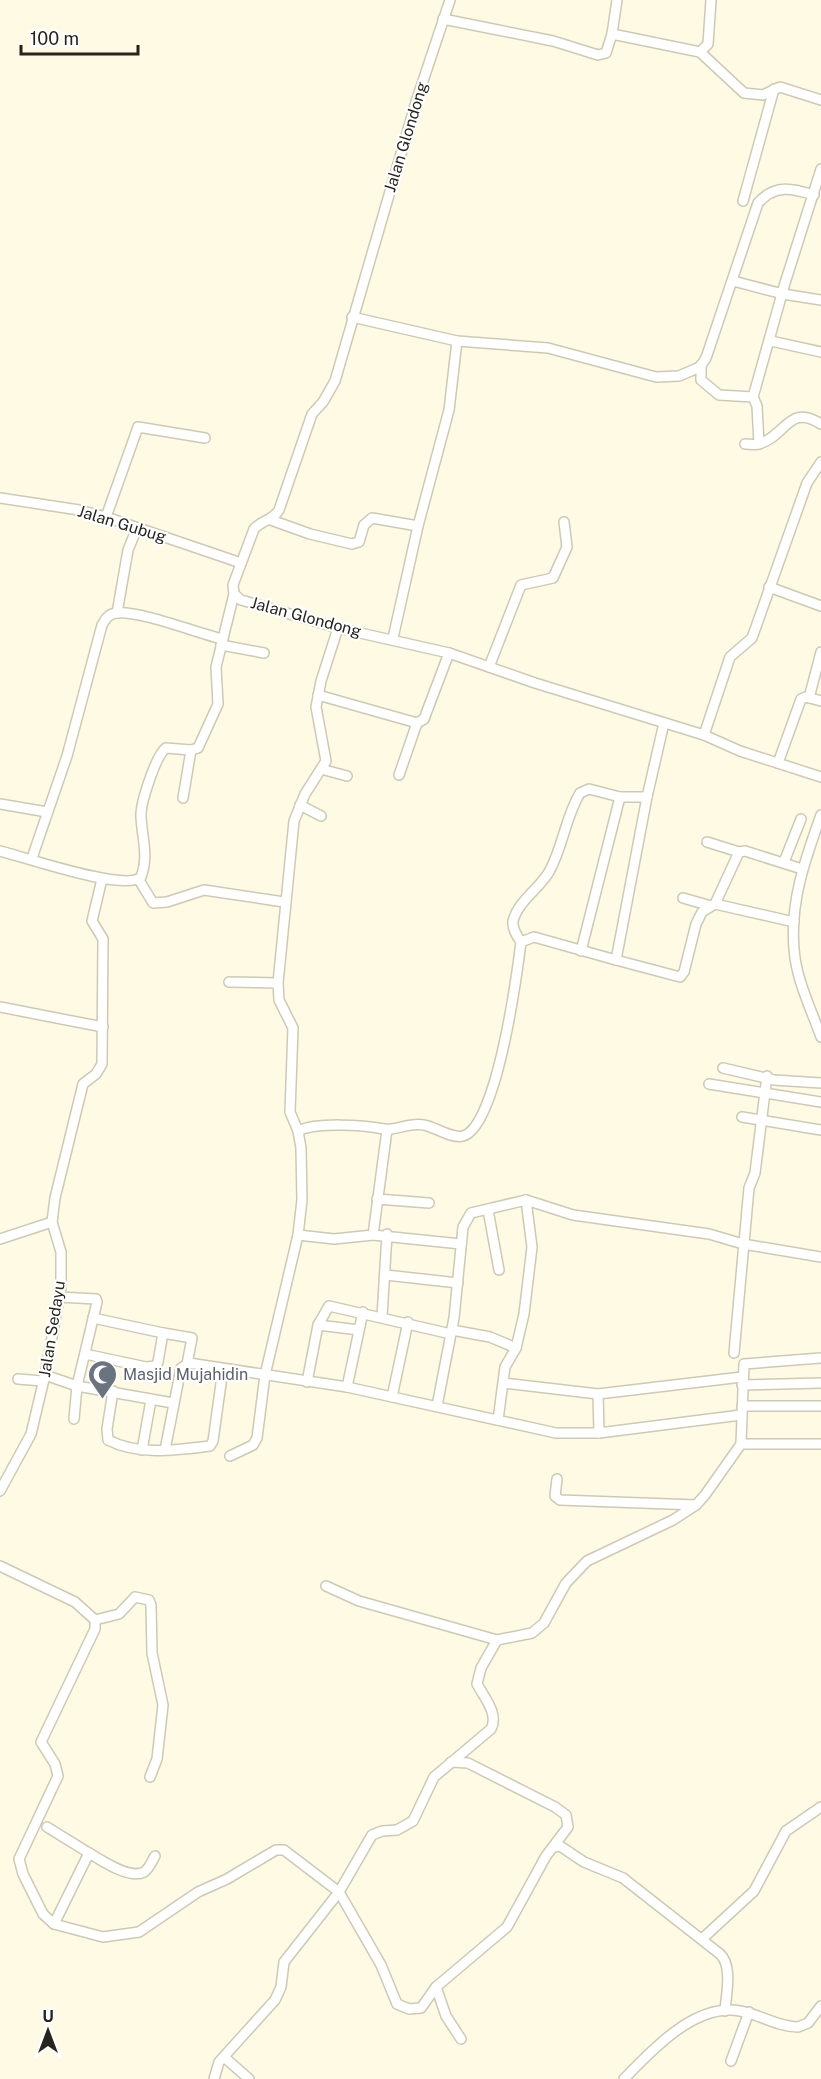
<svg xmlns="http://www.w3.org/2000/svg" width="821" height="2079" font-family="'Public Sans',sans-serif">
	<rect width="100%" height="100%" fill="#fefae3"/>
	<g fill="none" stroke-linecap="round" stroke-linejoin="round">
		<defs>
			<g id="street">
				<path d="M443,19l110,22 45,14 8,-2 6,-19 88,18 8,-8 3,-44"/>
				<path d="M612,34l5,-34"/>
				<path d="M700,52l44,41 19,2 17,-8 41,13"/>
				<path d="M743,201l31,-112"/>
				<path d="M733,281l50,13 38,6"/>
				<path d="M352,317l105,24 91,7 108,29 23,-1 21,-9 6,-9 52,-155c17,-19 34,-15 56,-8"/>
				<path d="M771,341l50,11"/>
				<path d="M701,365v15l18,15 34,2"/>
				<path d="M745,444c4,0 10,1 14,0 27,-8 30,-41 62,-20"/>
				<path d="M759,444l-2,-38 -4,-9 32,-114 36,-114"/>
				<path d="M0,498l79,12 27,7 135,46"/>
				<path d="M106,517l32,-90 67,11"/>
				<path d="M271,520l39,14 42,10 7,-2 5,-17 8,-7 46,8"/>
				<path d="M769,587l52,19"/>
				<path d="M234,594l7,6 97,28 111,25 86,30 169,52 36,16 81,26"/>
				<path d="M117,613l11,-63 9,-22"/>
				<path d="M393,638l25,-112 31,-116 8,-69"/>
				<path d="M221,645l43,8"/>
				<path d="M489,667l32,-82 32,-7 14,-31 -3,-25"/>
				<path d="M318,695l99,28"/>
				<path d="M809,698l12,-46"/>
				<path d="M704,735l26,-78 22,-19 55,-155 14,-21"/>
				<path d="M778,763l23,-64 5,-2 15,4"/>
				<path d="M321,769l26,7"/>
				<path d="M399,775l18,-52 7,-4 25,-66"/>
				<path d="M647,797l-31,163 64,17 4,-5 12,-48 6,-12 13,-8 24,-52 6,-1 57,18"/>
				<path d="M183,798l8,-48"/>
				<path d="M0,804l47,8"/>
				<path d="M300,805l21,11"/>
				<path d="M821,815c-16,45 -31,86 -27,134 2,30 17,60 27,88"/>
				<path d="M707,842l32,10"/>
				<path d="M0,851c25,6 125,41 141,26 8,-21 1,-39 0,-60 -1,-13 15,-62 25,-69l25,2 7,-2 20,-44 -2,-37 18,-73 -1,-9 21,-56c8,-9 18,-8 25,-19l33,-96 11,-12 12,-21 81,-279 34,-102"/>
				<path d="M32,858l35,-102 35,-131c3,-5 6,-11 14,-12 23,-3 81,20 106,26"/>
				<path d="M784,862l17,-43"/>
				<path d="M139,880l14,23 14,-1 37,-12 80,12"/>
				<path d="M683,898l28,8"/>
				<path d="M715,904l79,18"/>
				<path d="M521,942l13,-5 82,23"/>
				<path d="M581,951l39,-154"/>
				<path d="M229,982l49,1"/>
				<path d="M0,1007l103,20"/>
				<path d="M723,1068l51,12 47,3"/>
				<path d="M709,1084l112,18"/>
				<path d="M742,1117l79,13"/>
				<path d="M387,1130l-14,105 88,9"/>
				<path d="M298,1131c19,-9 65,-6 86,-2 11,2 26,-7 40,-4 11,2 28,14 39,11 34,-9 54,-162 58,-194 -4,-6 -9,-13 -8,-21 5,-20 26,-32 36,-49 14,-25 16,-54 31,-79l9,-4 31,8h27l17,-74"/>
				<path d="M377,1199l52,4"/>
				<path d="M488,1210l11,60"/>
				<path d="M298,1235l36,4 39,-4"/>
				<path d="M0,1239l52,-17"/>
				<path d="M386,1275l72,8"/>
				<path d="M59,1297l37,2 1,3 -20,84 -3,33"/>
				<path d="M382,1317l5,-83"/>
				<path d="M318,1325l41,5"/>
				<path d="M452,1330l38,7 26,11"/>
				<path d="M163,1333l29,5 -5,26"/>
				<path d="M734,1353l15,-165 6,-15 12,-97"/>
				<path d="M85,1354l61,13 10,-1 2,-4 5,-29 -70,-15"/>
				<path d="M45,1375l32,11 96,17"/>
				<path d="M18,1379l25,2"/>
				<path d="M307,1382l11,-57 11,-19 122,28"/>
				<path d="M504,1383l94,11 144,-17"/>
				<path d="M742,1385l79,-2"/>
				<path d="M347,1387l16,-75"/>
				<path d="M113,1391l-6,38 1,11c31,16 69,10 102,6l3,-5 10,-72"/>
				<path d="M598,1394l1,39"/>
				<path d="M392,1397l16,-75"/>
				<path d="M437,1406l17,-88 9,-91 8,-14 55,-13 47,15 136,19 34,10 78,13"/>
				<path d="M742,1406h79"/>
				<path d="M498,1420l7,-53 11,-19 8,-34 8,-67 -6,-47"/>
				<path d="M741,1444h80"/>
				<path d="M142,1450l9,-50"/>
				<path d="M165,1450l16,-82 8,-5 158,24 209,46h43l142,-18"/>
				<path d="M230,1456l23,-11 4,-7 8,-63 33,-140 4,-35 -1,-52 -3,-17 -8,-19 3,-84 -14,-28 -1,-17 16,-162 11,-27 21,-33 -10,-54 5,-26 17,-53"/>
				<path d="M557,1479l-2,17 5,4 136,5"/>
				<path d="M0,1491l31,-57 14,-59 16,-87v-36l-9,-30 3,-24 28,-114 13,-10 6,-10 1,-125 -11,-18 10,-42"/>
				<path d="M0,1566l75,36 20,18v9l-54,113 14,22 3,12 -39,83 4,15 20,40 11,10 49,13 36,-5 59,-40 29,-13 49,-29h8l55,42 42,73 16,39 12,5 12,-1 15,-21 71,-60 39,-71 22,-29 -2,-12 -11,-8 -87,-44 -17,-1"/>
				<path d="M326,1586l33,15 138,39 35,-7 12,-10 22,-40 21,-22 86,-41 23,-15 9,-10 36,-51 3,-80 77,-6"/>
				<path d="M95,1620l24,-6 16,-17 14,3 2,5 1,48 11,52 -6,54 -7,18"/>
				<path d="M47,1827l42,26"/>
				<path d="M554,1847l6,-1 24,16 39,16 97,76c13,12 6,41 5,57"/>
				<path d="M54,1924l35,-71c12,7 41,27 55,19 5,-3 8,-11 11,-16"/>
				<path d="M702,1939l52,-48 32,-60 35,-24"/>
				<path d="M436,1987l10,29 15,23"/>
				<path d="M224,2057l25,22"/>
				<path d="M731,2061l18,-49"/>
				<path d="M214,2079l5,-17 56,-62 6,-13 3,-25 55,-70 33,-57 10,-4 15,-1 16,-9 21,-44 57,-48c8,-15 -7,-32 -14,-45l4,-16 16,-28"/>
				<path d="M624,2079c28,-29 71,-76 116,-68 19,3 38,16 58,16l10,-4 13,-17"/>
			</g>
		</defs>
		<!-- street casing -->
		<use href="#street" stroke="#cdcab4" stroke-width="12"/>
		<!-- street -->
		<use href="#street" stroke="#fff" stroke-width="9"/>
	</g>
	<!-- icons -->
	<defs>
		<symbol id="mosque-pin" viewBox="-11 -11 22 30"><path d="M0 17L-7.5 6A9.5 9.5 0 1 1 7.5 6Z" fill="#6b7280" stroke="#fff"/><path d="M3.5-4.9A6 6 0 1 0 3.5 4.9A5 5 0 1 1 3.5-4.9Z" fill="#fff"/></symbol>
	</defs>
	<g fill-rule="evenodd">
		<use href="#mosque-pin" x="86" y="1358" width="33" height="45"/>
	</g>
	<g text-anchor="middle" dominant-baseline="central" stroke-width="4.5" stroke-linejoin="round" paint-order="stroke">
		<!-- street labels -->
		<g font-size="16" fill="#26251d" stroke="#fff">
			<text transform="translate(406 137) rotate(-73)">Jalan Glondong</text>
			<text transform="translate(122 524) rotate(17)">Jalan Gubug</text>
			<text transform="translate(306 617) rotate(15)">Jalan Glondong</text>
			<text transform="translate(52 1329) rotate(-81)">Jalan Sedayu</text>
		</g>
		<!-- worship labels -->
		<g font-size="16" fill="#5b616d" stroke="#fff" text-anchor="start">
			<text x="123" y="1374">Masjid Mujahidin</text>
		</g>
	</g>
	<!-- north arrow -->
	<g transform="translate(48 2031)" stroke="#ffffff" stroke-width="4.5" paint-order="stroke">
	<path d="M0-4.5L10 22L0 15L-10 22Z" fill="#26251d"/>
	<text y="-9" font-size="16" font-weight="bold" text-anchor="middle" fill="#26251d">U</text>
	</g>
	<!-- scale -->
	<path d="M21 45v9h117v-9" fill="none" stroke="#26251d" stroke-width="3"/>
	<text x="30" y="45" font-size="18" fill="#26251d" stroke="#ffffff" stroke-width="4.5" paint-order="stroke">100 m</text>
</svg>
